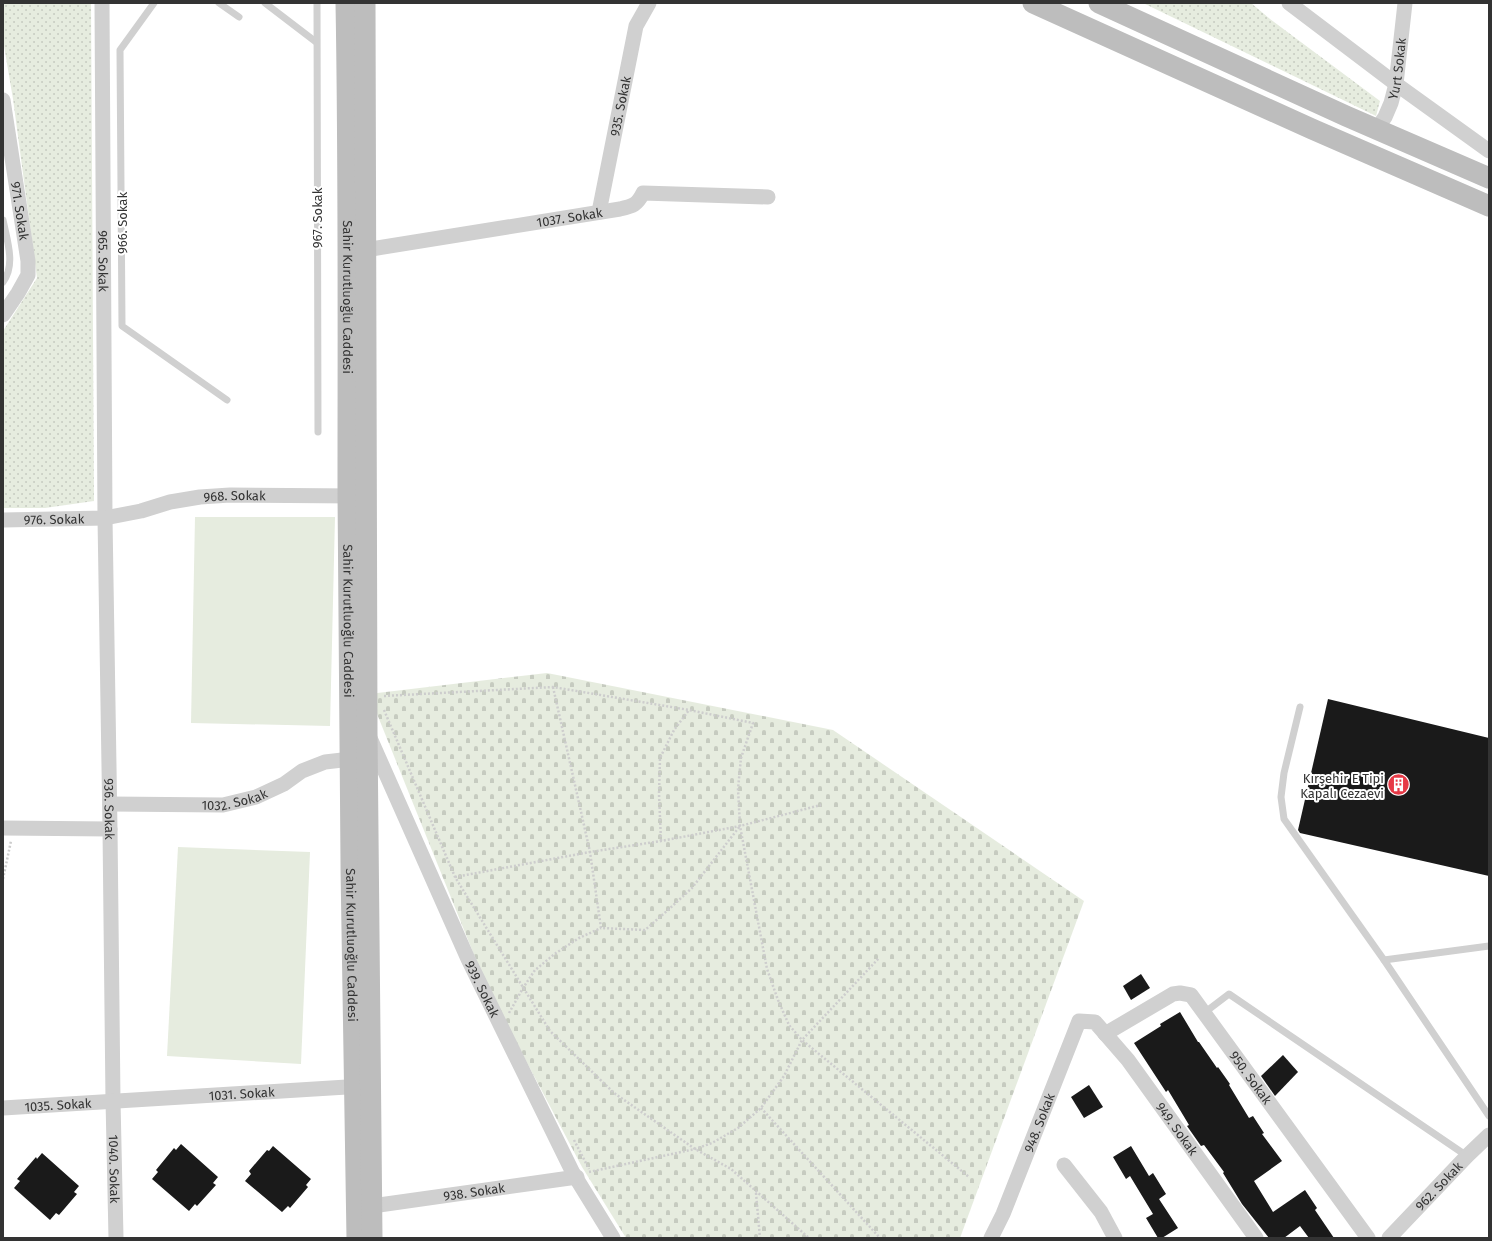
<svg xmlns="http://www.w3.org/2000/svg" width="1492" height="1241" font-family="'Fira Sans',sans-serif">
	<defs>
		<pattern id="grass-dots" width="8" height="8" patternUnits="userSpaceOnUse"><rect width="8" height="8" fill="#e6ecdf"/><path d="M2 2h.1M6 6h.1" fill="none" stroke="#c6cbc0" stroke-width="1.8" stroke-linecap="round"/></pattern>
		<pattern id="cemetery-stones" width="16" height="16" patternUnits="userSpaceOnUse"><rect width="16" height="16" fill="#e6ecdf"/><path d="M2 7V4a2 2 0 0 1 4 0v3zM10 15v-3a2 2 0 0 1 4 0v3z" fill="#c6cbc0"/></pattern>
	</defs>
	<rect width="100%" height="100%" fill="#fff"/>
	<!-- grass -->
	<g fill="url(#grass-dots)">
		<path d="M3,3h88l3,498 -49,7h-42v-177l34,-53 -24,-179 -10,-59z"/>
		<path d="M1143,3h108l19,16 110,82 -4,15z"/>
	</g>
	<!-- cemetery -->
	<path fill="url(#cemetery-stones)" d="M547,673l286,57 251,171 -124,337h-334l-44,-71 -95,-180 -118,-293z"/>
	<!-- pitch -->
	<g fill="#e6ecdf">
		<path d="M195,517h140l-5,209 -139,-3z"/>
		<path d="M178,847l132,5 -9,212 -134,-8z"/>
	</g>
	<!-- building -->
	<g fill="#1a1a1a">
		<path d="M1328,699l161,39v138l-189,-43 -2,-3z"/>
		<path d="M1141,974l9,14 -19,12 -8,-14z"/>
		<path d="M1180,1012l18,30h1l18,26 1,-1 12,17 -1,1 20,33 4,-2 11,17 -2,1 20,27 -28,20 19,31 32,-22 12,18 -2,2 19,28h-25l-9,-12 -16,12h-15l-27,-34 -19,-31 1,-1 -20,-27 -3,1 -14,-20 2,-1 -21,-35 -2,2 -32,-49 27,-17 -1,-2z"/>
		<path d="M1283,1055l15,17 -23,24 -14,-20z"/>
		<path d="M1089,1085l14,22 -19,11 -13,-21z"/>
		<path d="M181,1144l37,33 -5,6 3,2 -19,21 -2,-2 -6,7 -37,-32 6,-7 -2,-2 18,-22 2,2z"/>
		<path d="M273,1146l38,33 -5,6 2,2 -18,21 -2,-2 -6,6 -37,-31 6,-7 -2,-3 18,-21 2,1z"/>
		<path d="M1131,1146l18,30 4,-3 13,21 -7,5 19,29 -16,10h-4l-12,-20 7,-4 -23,-38 -4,3 -13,-22z"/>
		<path d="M42,1153l37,33 -5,6 3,2 -18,21 -3,-2 -6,7 -36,-32 6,-7 -3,-2 19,-22 1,2z"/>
	</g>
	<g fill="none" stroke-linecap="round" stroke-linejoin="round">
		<!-- path -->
		<g stroke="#cdcdcd" stroke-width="2.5" stroke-dasharray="2 2" stroke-linecap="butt">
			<path d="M553,687l37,165 11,76 44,2 23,-20 24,-22 48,-62"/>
			<path d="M384,696l169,-9 136,23 64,13 -12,35 -3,31 2,37 27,143 11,31 11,25 13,15 167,137"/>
			<path d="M384,710l71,167 95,154 64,62 81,56 36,20 78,69"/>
			<path d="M661,841l-2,-47 1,-36 14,-28 15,-20"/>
			<path d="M455,877l135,-25 71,-11 79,-15 81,-21"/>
			<path d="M3,879l8,-38"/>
			<path d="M509,1013l14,-25 12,-18 21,-17 23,-15 22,-10"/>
			<path d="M761,1108l119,130"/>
			<path d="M574,1140l15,29"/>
			<path d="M589,1172l106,-23 17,-6 26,-15 23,-20 23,-32 18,-36 77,-82"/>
			<path d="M756,1193l4,45"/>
		</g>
		<!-- lane -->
		<g stroke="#d0d0d0" stroke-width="7">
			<path d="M154,3l-34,47 2,276 105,74"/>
			<path d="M219,3l20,14"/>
			<path d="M265,3l51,39"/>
			<path d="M317,3l1,429"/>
			<path d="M3,220c4,20 13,45 0,62"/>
			<path d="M1300,707l-16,66 -3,24 3,22 100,141"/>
			<path d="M1489,946l-105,14 105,156"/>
			<path d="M1204,1013l25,-19 238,162"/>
		</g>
		<!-- street -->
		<g stroke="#d0d0d0" stroke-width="15">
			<path id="s1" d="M102,3l3,515 5,311 3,271 3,138"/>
			<path d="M1289,3l107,81 93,67"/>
			<path id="s2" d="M3,100l25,161v14l-10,18 -15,22"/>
			<path id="s3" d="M1376,130l9,-13 6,-14 5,-19 9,-81"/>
			<path id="s4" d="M599,212l37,-186 13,-23"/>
			<path id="s5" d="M365,250l255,-41c13,-3 17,-4 23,-16l125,4"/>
			<path id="s6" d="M3,520l102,-2 36,-7 29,-9 30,-5 30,-2 127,1"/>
			<path id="s7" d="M370,738l98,221 105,214 40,65"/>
			<path id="s8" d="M110,804l113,1 33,-8 28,-13 18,-13 23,-9 26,-3"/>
			<path d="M3,828l107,1"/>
			<path id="s9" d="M1105,1034l68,-40 7,-1 11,2 177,243"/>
			<path id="s10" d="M3,1108l360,-22"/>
			<path d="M1064,1165l37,47 14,26"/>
			<path id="s11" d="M372,1206l205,-29"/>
			<path id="s12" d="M991,1238l12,-24 76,-193 16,1 33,38 128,178"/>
			<path id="s13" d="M1389,1238l78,-82 22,-21"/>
		</g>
		<!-- secondary -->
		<g stroke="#bdbdbd" stroke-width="21">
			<path id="s14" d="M346,3c3,163 2,327 2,490 1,248 4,497 9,745"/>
			<path d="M365,3l2,729 5,506"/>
			<path d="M1033,3l279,126 177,77"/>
			<path d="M1099,3l247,113 143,62"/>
		</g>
	</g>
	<!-- icons -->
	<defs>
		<symbol id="building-disc" viewBox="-11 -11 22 22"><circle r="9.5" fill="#e63946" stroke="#fff"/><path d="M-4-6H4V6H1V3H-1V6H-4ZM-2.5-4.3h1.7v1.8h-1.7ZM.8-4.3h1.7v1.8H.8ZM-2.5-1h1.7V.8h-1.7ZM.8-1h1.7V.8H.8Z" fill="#fff"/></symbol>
	</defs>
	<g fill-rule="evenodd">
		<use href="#building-disc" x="1386" y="772" width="25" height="25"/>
	</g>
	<g text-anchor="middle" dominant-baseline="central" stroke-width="4" stroke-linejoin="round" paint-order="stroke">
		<!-- street labels -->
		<g font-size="13" fill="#333" stroke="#fff">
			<text stroke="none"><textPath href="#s3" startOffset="66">Yurt Sokak</textPath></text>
			<text stroke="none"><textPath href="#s4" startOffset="108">935. Sokak</textPath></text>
			<text stroke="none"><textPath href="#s2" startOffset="112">971. Sokak</textPath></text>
			<text stroke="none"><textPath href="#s5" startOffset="207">1037. Sokak</textPath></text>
			<text transform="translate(317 218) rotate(-90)">967. Sokak</text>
			<text transform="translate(122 223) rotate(-90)">966. Sokak</text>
			<text stroke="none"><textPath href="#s1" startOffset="258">965. Sokak</textPath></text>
			<text stroke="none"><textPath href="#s14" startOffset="294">Sahir Kurutluoğlu Caddesi</textPath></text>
			<text stroke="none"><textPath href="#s6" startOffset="234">968. Sokak</textPath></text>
			<text stroke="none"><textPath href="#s6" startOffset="51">976. Sokak</textPath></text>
			<text stroke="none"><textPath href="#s14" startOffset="618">Sahir Kurutluoğlu Caddesi</textPath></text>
			<text stroke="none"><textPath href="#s8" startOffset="125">1032. Sokak</textPath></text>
			<text stroke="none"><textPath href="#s1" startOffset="806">936. Sokak</textPath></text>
			<text stroke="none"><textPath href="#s14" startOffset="942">Sahir Kurutluoğlu Caddesi</textPath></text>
			<text stroke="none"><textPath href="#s7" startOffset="275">939. Sokak</textPath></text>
			<text stroke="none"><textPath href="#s9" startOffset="199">950. Sokak</textPath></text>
			<text stroke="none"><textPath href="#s10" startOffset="239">1031. Sokak</textPath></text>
			<text stroke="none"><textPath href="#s10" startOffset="55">1035. Sokak</textPath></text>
			<text stroke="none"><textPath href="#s12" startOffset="125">948. Sokak</textPath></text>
			<text stroke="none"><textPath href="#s12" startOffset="385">949. Sokak</textPath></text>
			<text stroke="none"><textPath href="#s1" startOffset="1166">1040. Sokak</textPath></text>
			<text stroke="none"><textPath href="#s13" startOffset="72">962. Sokak</textPath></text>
			<text stroke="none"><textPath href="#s11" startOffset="103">938. Sokak</textPath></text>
		</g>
		<!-- poi labels -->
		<g font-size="13" fill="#333" stroke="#fff" text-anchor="end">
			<text x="1384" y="778">Kırşehir E Tipi<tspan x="1384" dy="15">Kapalı Cezaevi</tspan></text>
		</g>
	</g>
	<!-- border -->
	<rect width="1492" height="1241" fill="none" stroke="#333333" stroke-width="8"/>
</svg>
